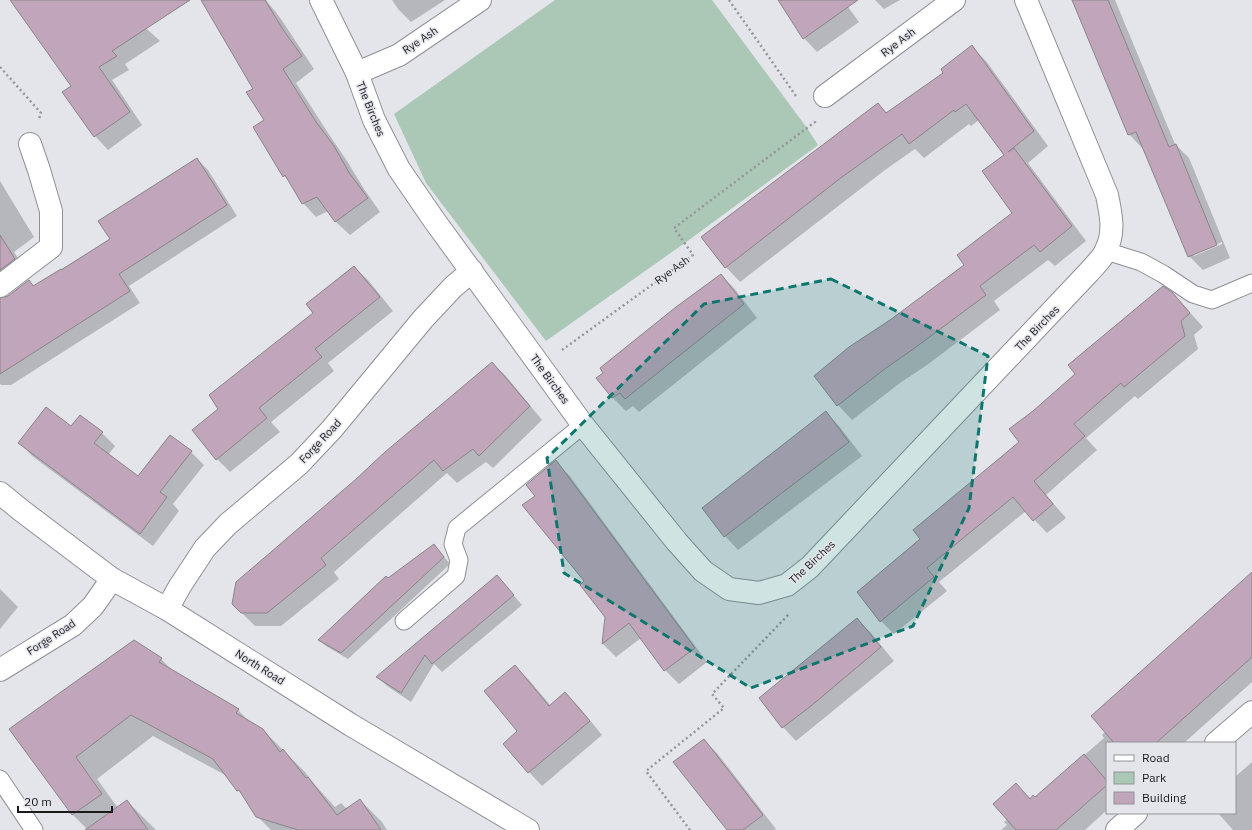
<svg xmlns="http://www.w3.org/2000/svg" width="1252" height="830" font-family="'IBM Plex Sans',sans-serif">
	<rect width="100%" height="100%" fill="#e4e5eb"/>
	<!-- green -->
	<path fill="#abc7b6" d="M555,0h157l95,128 11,17 -129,95 -143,101 -120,-158 -32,-69z"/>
	<!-- shadow -->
	<g fill="#0003" fill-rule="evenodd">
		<path d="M12,0h58l7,10 70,19 13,12 -35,23 4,6 -17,10 30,45 -34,25 -13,-14 -31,-44 9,-6z"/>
		<path d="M202,0h64l15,19 33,50 -18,14 34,53 17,25 17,28 16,23 -30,23 -14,-13 -8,-11 -12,6 -13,-14 -13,-21 -6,-6 -29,-49 10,-7 -11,-31z"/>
		<path d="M392,0h53l-34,22 -13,-13z"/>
		<path d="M780,0h63l16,22 -42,30 -13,-14z"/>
		<path d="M875,0h25l-16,9z"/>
		<path d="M1073,0h42l60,144 14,14 41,100 -27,12 -14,-14 -45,-109 -2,1 -13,-14zM1222,242v2l-28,12v-3z"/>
		<path d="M972,47l14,14 62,85 -20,17 58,78 -31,25 -7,-6 -54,41 6,9 -73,55 -27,18 -48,37 -14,-15 53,-85 74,-55 49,-52 -8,-58 -27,-35 -8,6 -2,-2 -45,34 -9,-9 -30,21 -145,112 -14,-15 152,-163 9,9 58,-40z"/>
		<path d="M197,159l11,11 29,46 -108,70 11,17 -129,82h-10l-1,-1v-85l8,-2 21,-16 5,5 77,-47z"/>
		<path d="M0,181l34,56 -20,15 12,18 -26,22z"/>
		<path d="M354,267l14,13 25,31 -65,52 6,8 -63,51 9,10 -50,40 -13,-13 2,-50 95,-96z"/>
		<path d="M721,275l13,13 23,30 -118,94 -6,-6 -7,5 -13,-13 -15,-20z"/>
		<path d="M1172,293l13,14 18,20 -9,8 4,14 -60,50 -3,-3 -49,42 11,12 -51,45 20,23 -19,15 -21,-22 -87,71 8,9 -53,43 -13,-13 40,-82 99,-97 14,-31z"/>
		<path d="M492,363l14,13 36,44 -49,48 -7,-6 -29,21 -10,-10 -113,99 5,7 -58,47h-26l-13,-13z"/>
		<path d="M826,413l13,13 23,30 -124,94 -13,-14 -22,-28z"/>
		<path d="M71,428l31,5 13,13 -7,9 31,22 52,-25 13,13 -31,39 6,7 -26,35 -121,-90 -12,-13z"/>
		<path d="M555,462l14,13 138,187 -28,22 -14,-14 -24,-32 -25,19 -13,-13 3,-27 -70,-121z"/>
		<path d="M440,552l10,12 -102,95 -22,-13 -7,-6 69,-61z"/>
		<path d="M1252,573v109l-68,61h-77v67l-22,20h-84l6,-5 -3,-3 4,-3 8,-34 15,14 4,-1 69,-60 -2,-3z"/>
		<path d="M497,576l25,29 -80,67 -8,-8 -23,38 -24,-16 -9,-9z"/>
		<path d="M0,589l18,18 -18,22z"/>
		<path d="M857,619l13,13 24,29 -98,80 -13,-14 -22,-28z"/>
		<path d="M161,659l14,14 63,37 13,13 12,7 42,42 10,13 20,22 6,-4 6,6 13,-9 22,22 5,8h-116l-14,-14 -12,-19 -18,-21 -74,-40 -56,43 21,29 9,-7 29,29h-68l-15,-15 -62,-86z"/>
		<path d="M515,666l14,14 22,26 14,-12 14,13 23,28 -60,51 -13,-14 -10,-41z"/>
		<path d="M704,740l13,13 59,76 -2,1h-46z"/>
		<path d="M1252,762v68h-19l-15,-17h17v-36z"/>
	</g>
	<!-- building -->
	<g fill="#c1a5bb" stroke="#8a8589">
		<path d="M10,0h180l-78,51 5,5 -18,11 31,45 -36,25 -32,-45 9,-6z"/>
		<path d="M201,0h64l19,31 18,25 -19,13 33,53 18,24 16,28 18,24 -33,24 -18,-25 -15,7 -17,-29 -2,2 -30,-50 11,-7 -18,-28 7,-3z"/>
		<path d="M778,0h80l-55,39z"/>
		<path d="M1072,0h36l61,147 7,-3 41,101 -29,12 -52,-125 -8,3z"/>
		<path d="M972,45l62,86 -26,21 6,-4 58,78 -32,26 -6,-7 -54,41 6,9 -74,55 -26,18 -49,38 -23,-30 35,-29 41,-27 74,-55 -7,-10 55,-42 -30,-42 22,-16 -38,-51 -11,8 -1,-2 -45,34 -7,-10 -60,43 -117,91 -24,-31 177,-134 8,10 57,-40 -2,-4z"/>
		<path d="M197,158l30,47 -108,69 11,17 -130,83v-76l8,-2 21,-16 4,6 28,-17v1l49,-31 -12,-18z"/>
		<path d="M0,235l15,24 -15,11z"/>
		<path d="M354,266l26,31 -65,52 7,8 -63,51 8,10 -51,42 -24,-30 26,-21 -9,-14 104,-82 -7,-9z"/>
		<path d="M721,274l23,30 -119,95 -5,-6 -8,5 -16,-20 7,-5 -3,-5 76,-61z"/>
		<path d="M1163,286l9,6 18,21 -9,8 4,15 -61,51 -3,-4 -47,41 11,12 -51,45 19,23 -20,17 -20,-24 -86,71 7,9 -54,45 -23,-30 63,-53 -7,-9 106,-88 -10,-13 24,-18 42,-37 -7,-9z"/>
		<path d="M492,362l38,44 -51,50 -6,-7 -30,22 -9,-11 -113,98 5,7 -59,48h-26l-9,-9 4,-22 119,-102 30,-28z"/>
		<path d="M46,407l25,19 9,-11 23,17 -9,11 44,33 32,-41 22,16 -32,41 7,5 -27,37 -122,-91z"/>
		<path d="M826,411l23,31 -125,95 -22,-29z"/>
		<path d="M556,460l139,188 -31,23 -35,-48 -27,21 3,-27 -25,-32 4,-4 -62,-76 13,-9 -9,-11z"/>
		<path d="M434,544l10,13 -103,96 -23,-13 68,-64 2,2z"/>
		<path d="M1252,572v85l-96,86h-42l-23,-27z"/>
		<path d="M497,575l17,20 -82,69 -7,-9 -24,38 -25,-16z"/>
		<path d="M857,618l24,29 -70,59 -29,22 -23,-30z"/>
		<path d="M134,640l28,18 -3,4 80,47 -3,4 27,16 17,23 3,-3 23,29 2,-1 29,38 23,-16 21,31h-83l-42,-13 -17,-27 -2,1 -24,-32 -82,-44 -55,42 26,37 -30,21 -63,-86z"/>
		<path d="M515,665l34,41 16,-14 25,29 -62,52 -25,-29 14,-13 -33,-40z"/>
		<path d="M704,739l59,76 -20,15h-16l-54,-68z"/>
		<path d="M1084,754l23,27v4l-51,45h-40l-23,-26 23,-21 14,16 3,-4 2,2z"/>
		<path d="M127,800l21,30h-63z"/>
	</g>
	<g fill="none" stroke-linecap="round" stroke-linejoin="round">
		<defs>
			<g id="service">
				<path d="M1106,251l35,11 22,12 30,20 19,6 40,-17"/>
				<path d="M404,621l52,-45 3,-16 -6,-16 4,-16 126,-103"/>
				<path d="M0,779l34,51"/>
			</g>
			<g id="minor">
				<path d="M321,0l36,73 17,47 25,49 35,51 149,205 94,117 26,29 26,18 30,4 28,-8 23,-18 279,-295c6,-7 14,-14 17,-22 9,-18 5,-36 1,-55l-81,-195"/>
				<path d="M357,73l42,-18 81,-55"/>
				<path d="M825,96l129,-96"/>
				<path d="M0,286l51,-39v-36l-12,-41 -9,-26"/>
				<path d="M0,493l22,18 90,68 55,30 184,116 177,105"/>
				<path d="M167,609l13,-23 25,-38 23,-24 71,-60 33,-35 91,-110 30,-32 19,-16"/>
				<path d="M0,670l73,-45 20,-19 19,-27"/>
				<path d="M1216,743l36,-31"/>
				<path d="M1117,830l19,-17"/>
			</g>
		</defs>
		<!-- service casing -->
		<use href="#service" stroke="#8f9096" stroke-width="19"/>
		<!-- minor casing -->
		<use href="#minor" stroke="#8f9096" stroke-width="24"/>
		<!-- path -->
		<g stroke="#95969a" stroke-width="2.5" stroke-dasharray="2 3" stroke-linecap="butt">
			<path d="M729,0l67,96"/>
			<path d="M0,67l41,46 -2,6"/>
			<path d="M562,350l131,-95 -19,-27 141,-106v-1"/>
			<path d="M690,830l-44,-59 78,-63 -12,-14 77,-80"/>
		</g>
		<!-- service -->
		<use href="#service" stroke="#fff" stroke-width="17"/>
		<!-- minor -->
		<use href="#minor" stroke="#fff" stroke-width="22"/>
	</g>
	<!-- marked area -->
	<path fill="#0f766e" fill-opacity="0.2" stroke="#0f766e" stroke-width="3" stroke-dasharray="8 5" stroke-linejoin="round" d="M831,279l157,77 -19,152 -56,118 -162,62 -187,-115 -17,-115 157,-154z"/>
	<g text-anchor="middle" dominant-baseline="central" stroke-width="3" stroke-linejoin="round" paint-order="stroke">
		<!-- street labels -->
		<g font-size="11" fill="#1a1a1c" stroke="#e4e5eb">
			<text transform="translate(420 40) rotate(-34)">Rye Ash</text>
			<text transform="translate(898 42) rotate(-37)">Rye Ash</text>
			<text transform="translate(371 109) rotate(68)">The Birches</text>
			<text transform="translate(672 270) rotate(-36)">Rye Ash</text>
			<text transform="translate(1037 328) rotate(-46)">The Birches</text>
			<text transform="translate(550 379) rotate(54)">The Birches</text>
			<text transform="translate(320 441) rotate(-47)">Forge Road</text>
			<text transform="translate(812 562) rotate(-43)">The Birches</text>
			<text transform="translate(51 637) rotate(-33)">Forge Road</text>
			<text transform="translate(260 667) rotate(32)">North Road</text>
		</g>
	</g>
	<!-- legend -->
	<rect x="1106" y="742" width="130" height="72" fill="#e4e5eb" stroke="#939498"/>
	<rect x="1114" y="755" width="20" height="6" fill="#ffffff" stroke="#939498"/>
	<text x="1142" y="762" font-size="12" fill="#1a1a1c">Road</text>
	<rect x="1114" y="772" width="20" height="12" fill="#abc7b6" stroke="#939498"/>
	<text x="1142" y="782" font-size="12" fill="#1a1a1c">Park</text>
	<rect x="1114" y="792" width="20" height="12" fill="#c1a5bb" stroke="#939498"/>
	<text x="1142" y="802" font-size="12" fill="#1a1a1c">Building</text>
	<!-- scale -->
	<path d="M18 806v6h94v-6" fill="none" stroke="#1a1a1c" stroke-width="2"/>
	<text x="24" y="806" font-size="12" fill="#1a1a1c" stroke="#e4e5eb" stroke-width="3" paint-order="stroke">20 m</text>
</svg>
